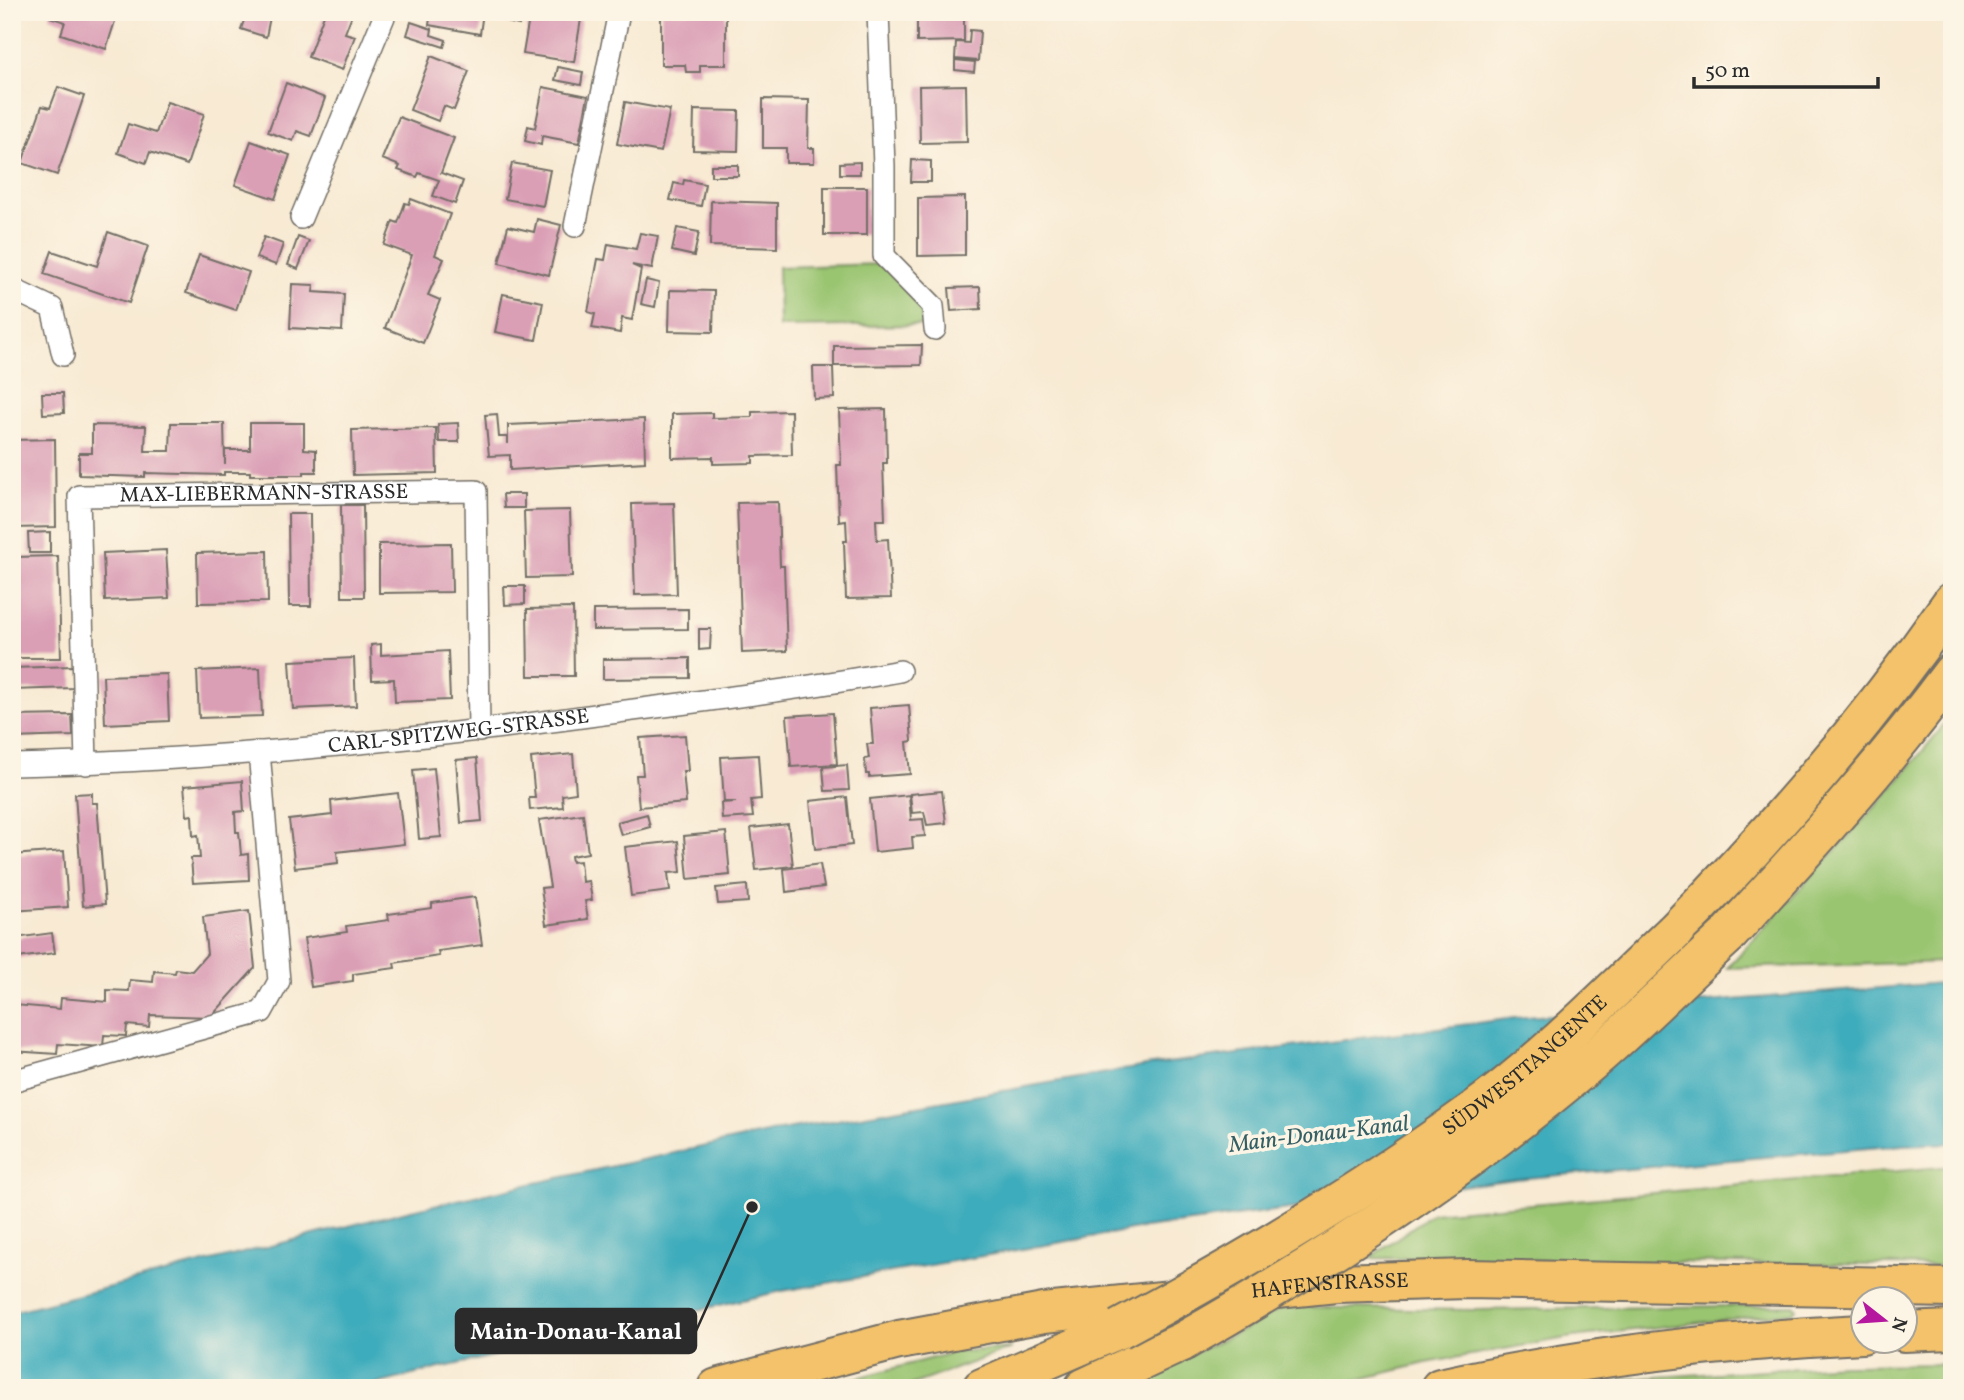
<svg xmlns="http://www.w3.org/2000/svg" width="1964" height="1400" font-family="Vollkorn,serif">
	<rect width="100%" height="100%" fill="#fcf5e5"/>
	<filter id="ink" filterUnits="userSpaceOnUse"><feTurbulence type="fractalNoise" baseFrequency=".0143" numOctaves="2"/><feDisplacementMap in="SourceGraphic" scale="14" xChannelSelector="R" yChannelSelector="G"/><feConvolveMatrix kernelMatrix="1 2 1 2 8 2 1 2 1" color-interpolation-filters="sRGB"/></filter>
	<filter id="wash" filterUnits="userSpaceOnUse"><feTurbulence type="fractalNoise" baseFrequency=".00686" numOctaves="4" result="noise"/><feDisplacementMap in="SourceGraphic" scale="28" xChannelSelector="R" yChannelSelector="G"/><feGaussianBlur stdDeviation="1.57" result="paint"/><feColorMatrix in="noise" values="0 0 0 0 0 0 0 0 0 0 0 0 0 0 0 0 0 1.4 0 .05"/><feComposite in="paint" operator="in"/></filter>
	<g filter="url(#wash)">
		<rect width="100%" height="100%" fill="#f8ead3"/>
		<!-- green -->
		<g fill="#99c470" stroke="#62784e" stroke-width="2">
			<path d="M882,264l39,41 2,20 -144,2 -1,-60z"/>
			<path d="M1952,715v247l-225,6 163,-177z"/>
			<path d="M1952,1166v100l-583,-8 64,-45z"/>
			<path d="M1793,1305l4,4 -4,3 -221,25 -146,26 -102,25h-204l125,-59 39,-22 192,3z"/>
			<path d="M1012,1348l-109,40h-84l136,-36z"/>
			<path d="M1952,1364v24h-374l48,-9 217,-14z"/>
		</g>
		<!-- water -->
		<path fill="#3eacbc" stroke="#346c74" stroke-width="2" d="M1952,982v161l-49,2 -388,34 -378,50 -355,62 -342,77 -79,20h-349v-76l399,-102 369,-80 372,-65 363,-47z"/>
		<g id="blocks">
			<!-- building -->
			<g fill="#da9eb5">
				<path d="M51,12h67l-12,37 -45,-15 4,-12 -15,-5z"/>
				<path d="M247,12h24l-5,25 -25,-8z"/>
				<path d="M325,12h28l-8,21 10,3 -13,34 -34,-13z"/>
				<path d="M431,12h52l-3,22 -51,-9z"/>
				<path d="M491,12h31l-3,13 -12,-3 1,-5z"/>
				<path d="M530,12l52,1 -8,49 -51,-8z"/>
				<path d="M661,12h65v53h-26v7h-14l-1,-7h-24z"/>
				<path d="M917,12h47v29l-47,1z"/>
				<path d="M411,22l21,7 -1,6 15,5 -2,7 -37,-12z"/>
				<path d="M970,30l10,1 -2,30 -23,-2 1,-17 13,1z"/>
				<path d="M431,56l38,15 -15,39 -10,-4 -6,15 -28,-11z"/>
				<path d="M955,60l20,2 -1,10 -19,-2z"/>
				<path d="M558,67l25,5 -2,13 -26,-5z"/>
				<path d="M286,83l39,15 -14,38 -14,-5 -4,10 -25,-9z"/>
				<path d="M966,85l1,57 -47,1 -1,-57z"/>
				<path d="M58,87l26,9 -27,79 -35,-12 20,-57 8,2z"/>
				<path d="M543,87l45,9 -9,47 -37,-7 -1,9 -16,-4 3,-15 7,2z"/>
				<path d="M763,99l46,1 -1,48h6v15h-28v-15h-23z"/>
				<path d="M167,102l37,12 -17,51 -37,-13 -4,11 -28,-10 10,-29 28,9z"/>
				<path d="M625,102l45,8 -9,42 -44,-8z"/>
				<path d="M694,110l45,1 -1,40 -45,-1z"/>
				<path d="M399,117l55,21 -13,35 22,8 -8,23 -22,-8 6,-16 -20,-7 -2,4 -19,-7 2,-4 -18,-7z"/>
				<path d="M251,141l39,14 -15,44 -40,-14z"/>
				<path d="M912,160l19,1v21h-20z"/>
				<path d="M860,162v12h-20v-11z"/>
				<path d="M512,163l38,7 -7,36 -38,-7z"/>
				<rect x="711" y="165" width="27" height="11"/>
				<path d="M684,180l21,4 -4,22 -31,-6 4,-17 9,2z"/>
				<rect x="824" y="187" width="43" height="48"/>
				<path d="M965,197v58l-47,1v-58z"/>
				<path d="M411,199l39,15 -15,41 9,4 -16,36 12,5 -17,43 -38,-15 27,-73 -28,-10 9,-24 5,2 7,-20 4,1z"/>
				<path d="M711,201l66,2v45l-67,-2z"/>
				<path d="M537,219l24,6 -12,50 -50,-12 9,-37 26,6z"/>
				<path d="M677,228l22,4 -5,24 -22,-5z"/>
				<path d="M108,232l40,14 -19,57 -85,-29 8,-23 45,15z"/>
				<path d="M640,233l18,3 -6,33 -20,-4 9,4 -9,51 -10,-2 -2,15 -28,-5 3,-14 -7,-2 10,-53 7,1 3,-16 28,5z"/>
				<path d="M264,237l19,7 -7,21 -20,-7z"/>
				<path d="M298,237l11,4 -11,28 -10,-4z"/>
				<path d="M199,255l50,17 -13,38 -50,-17z"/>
				<path d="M646,280l13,3 -4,24 -14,-3z"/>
				<path d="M292,284l22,1 -1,7 31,2 -2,37 -52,-3z"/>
				<path d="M980,287l1,22 -30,2 -2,-23z"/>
				<path d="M670,290l44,1 -1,41 -44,-1z"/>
				<path d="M503,294l40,8 -7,38 -41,-8z"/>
				<path d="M922,345l-1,20 -87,1v-20z"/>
				<path d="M813,367h20l1,31 -20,1z"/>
				<path d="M42,393h21l1,20 -21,1z"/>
				<path d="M886,409l1,54h-4l2,57h-9l1,20 11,-1 3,59 -45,1 -2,-58h3l-1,-20 -7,1 -2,-57h4l-2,-55z"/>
				<path d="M791,411l1,44 -39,1v7l-40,1v-7l-41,1v-44l40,-1v5l40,-1v-5z"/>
				<path d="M497,414l2,23h9v7v-19l136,-6 1,43 -135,8v-15l-21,1 -4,-41z"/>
				<path d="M171,423h53l1,41v-14h25v-27h54v26l12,1v22h-12v3h-54v-3h-26v3l-79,-2v4l-66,-2v-22h13v-28l54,1 -1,25h25z"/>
				<path d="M458,423l1,19h-20l-1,-18z"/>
				<path d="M436,428l1,45 -84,2 -1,-45z"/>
				<path d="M55,439l1,88 -44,1v-88z"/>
				<path d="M503,494h21v14h-20z"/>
				<path d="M778,502l2,64h4l3,85 -45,2 -5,-150z"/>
				<path d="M674,503l3,91 -42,1 -3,-91z"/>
				<path d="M341,505h22l1,92h-22z"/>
				<path d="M570,510l2,67 -46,1 -2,-67z"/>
				<path d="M288,514h22l1,92h-22z"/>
				<path d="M50,532v21h-21l-1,-20z"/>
				<path d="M451,543l1,49 -73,1v-49z"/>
				<path d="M166,550l3,48 -64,3 -2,-48z"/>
				<path d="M267,551l1,51 -70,1 -1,-50z"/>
				<path d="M58,556l3,102h-45l-3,-101z"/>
				<path d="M504,586h21v18l-20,1z"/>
				<path d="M573,608l1,68h-46l-1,-67z"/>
				<path d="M688,609v20l-95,1v-20z"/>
				<path d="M699,629h12l-1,20 -11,1z"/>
				<path d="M381,644v11l67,-4 2,49 -55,2 -1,-23 -22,1 -1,-35z"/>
				<path d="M354,658l2,48 -63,3 -3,-48z"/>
				<path d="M690,658v20l-87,1v-20z"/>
				<path d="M73,666v22l-61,2v-22z"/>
				<path d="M260,668l2,48 -63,2 -2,-47z"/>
				<path d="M167,674l2,47 -64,3 -2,-48z"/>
				<path d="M909,705l3,36 -5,1 3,32 -41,3v-3h-3l-1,-15 4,-1 -2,-14h6l-3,-36z"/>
				<path d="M833,713l4,51 -46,3 -4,-51z"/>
				<path d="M72,715l1,21 -61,2v-22z"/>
				<path d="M685,735l3,36h-5l3,32 -47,4 -3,-32h7l-3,-37z"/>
				<path d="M573,754l3,39 -14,2 1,12 -33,3 -1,-12h6l-4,-40z"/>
				<path d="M758,755l3,44 -10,1 2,17 -31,2 -1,-16 15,-1h-12l-3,-45z"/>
				<path d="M477,758l5,63 -21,2 -5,-63z"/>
				<path d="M847,765l2,25 -24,1 -2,-24z"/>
				<path d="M434,768l7,69 -22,2 -6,-69z"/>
				<path d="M242,781l2,30 -9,1 1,20h3l2,23 7,-1 1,26 -56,3 -2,-25h9l-2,-23 -5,1 -1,-21 -5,1 -3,-30z"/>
				<path d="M942,791l4,32 -19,2 -3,-13 -12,1 -2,-19z"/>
				<path d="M92,793v10h5l8,101 -22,2 -8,-112z"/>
				<path d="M398,793l6,51 -67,8 1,11 -43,5 -6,-48 43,-5 -1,-14z"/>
				<path d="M909,795l2,25 12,-1 2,17 -13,1 1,11 -38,4 -5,-53z"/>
				<path d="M847,797l5,48 -37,4 -5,-48z"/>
				<path d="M583,814l5,39 -17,3 1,6 8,-1 2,21 7,-1 3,19 -7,1 3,18 -42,6 -5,-37 9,-1 -11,-67z"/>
				<path d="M647,814l3,13 -29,8 -4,-13z"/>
				<path d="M788,824l5,42 -37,4 -5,-42z"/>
				<path d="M726,832l4,43 -42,4 -4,-43z"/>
				<path d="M678,841l3,31 -13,1 2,18 -39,5 -6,-49z"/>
				<path d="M64,851l4,56 -56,4v-56z"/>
				<path d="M820,864l4,23 -38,5 -2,-23z"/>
				<path d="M747,885l1,17 -30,2 -2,-16z"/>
				<path d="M475,897l7,48 -44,6 1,5 -45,7 1,5 -42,6v7l-42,6 -7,-49 43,-6 -1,-6 43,-6 -1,-6 44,-6v-5z"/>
				<path d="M249,911l6,57 -44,49 -61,-2 -1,12 -22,-2 -1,11 -22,-1 -1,12 -45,-3 -1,10 -45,-3 3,-46 45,4 1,-11 46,4v-12l22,1 1,-11 23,2 1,-11 21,2 1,-4 16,2 15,-17 -4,-37z"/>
				<path d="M52,933l3,20 -38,5 -2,-20z"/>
			</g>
		</g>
	</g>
	<g filter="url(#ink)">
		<use href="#blocks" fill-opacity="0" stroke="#736e66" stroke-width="2"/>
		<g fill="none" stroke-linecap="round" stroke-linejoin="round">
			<defs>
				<g id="street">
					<path d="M878,12l6,154v90l49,50 2,23"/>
					<path d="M301,218l85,-206"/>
					<path d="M575,226l44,-214"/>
					<path d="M12,289l40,19 11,47"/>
					<path id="s1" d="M86,764l-7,-268 397,-5 3,240"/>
					<path id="s2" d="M12,765c203,-4 405,-25 606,-53 94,-12 189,-24 282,-41"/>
					<path d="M12,1081l250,-69 17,-31 -20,-229"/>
				</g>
				<g id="highway">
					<path d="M1674,932c101,-102 195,-211 278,-330"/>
					<path d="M1727,936c78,-85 156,-170 225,-263"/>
					<path d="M1904,1332l48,-2"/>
					<path id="s3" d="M717,1388l182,-48 145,-27 292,-30 131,-4 485,9"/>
					<path d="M982,1388l137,-59"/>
					<path d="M1084,1388l98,-46"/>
					<path d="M1440,1388c138,-31 281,-47 422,-54"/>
				</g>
			</defs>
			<!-- street casing -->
			<use href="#street" stroke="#736e66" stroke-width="24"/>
			<!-- highway casing -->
			<use href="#highway" stroke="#736e66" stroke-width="42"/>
			<!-- street -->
			<use href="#street" stroke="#fff" stroke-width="21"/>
			<!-- highway -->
			<use href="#highway" stroke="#f3c26a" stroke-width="38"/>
			<defs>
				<g id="highway-bridge">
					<path id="s4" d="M1119,1329c122,-65 241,-136 353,-217 73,-53 137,-118 202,-180"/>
					<path d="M1182,1342c143,-81 283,-173 408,-279 47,-40 91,-85 137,-127"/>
				</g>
			</defs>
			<!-- highway-bridge casing -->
			<use href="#highway-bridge" stroke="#736e66" stroke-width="42" stroke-linecap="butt"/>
			<!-- highway-bridge -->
			<use href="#highway-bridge" stroke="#f3c26a" stroke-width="38"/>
		</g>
	</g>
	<g text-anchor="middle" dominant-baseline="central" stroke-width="7" stroke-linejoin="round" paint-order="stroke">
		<!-- street labels -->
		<g font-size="21" fill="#2b2b2b" stroke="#fcf5e5">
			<text stroke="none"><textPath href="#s1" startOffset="453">MAX-LIEBERMANN-STRASSE</textPath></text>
			<text stroke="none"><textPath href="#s2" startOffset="448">CARL-SPITZWEG-STRASSE</textPath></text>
			<text stroke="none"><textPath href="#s4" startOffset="485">SÜDWESTTANGENTE</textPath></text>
			<text stroke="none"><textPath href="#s3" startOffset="623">HAFENSTRASSE</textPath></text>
		</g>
		<!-- water labels -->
		<g font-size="23" font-style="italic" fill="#335f65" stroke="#fcf5e5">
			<text transform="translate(1319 1135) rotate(-7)">Main-Donau-Kanal</text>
		</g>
	</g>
	<!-- callouts -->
	<path fill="none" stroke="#2b2b2b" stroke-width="2.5" d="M752 1207L696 1331"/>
	<circle fill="#2b2b2b" stroke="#fcf5e5" stroke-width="2.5" cx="752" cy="1207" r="7"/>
	<rect fill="#2b2b2b" stroke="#2b2b2b" stroke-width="2.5" x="456" y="1309" width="240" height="44" rx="7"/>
	<g font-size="23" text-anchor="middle" font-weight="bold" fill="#fff">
		<text x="576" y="1339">Main-Donau-Kanal</text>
	</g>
	<!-- margin -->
	<rect width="1964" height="1400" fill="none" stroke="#fcf5e5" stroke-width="42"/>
	<!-- north arrow -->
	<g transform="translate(1884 1320) rotate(107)"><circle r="33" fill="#fcf5e5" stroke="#a8a49b" stroke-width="2"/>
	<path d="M0-5L12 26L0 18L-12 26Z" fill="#b5179e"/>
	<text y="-10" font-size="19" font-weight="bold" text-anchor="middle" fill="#2b2b2b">N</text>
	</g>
	<!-- scale -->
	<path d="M1694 77v10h184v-10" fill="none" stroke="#2b2b2b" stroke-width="3.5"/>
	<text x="1705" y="77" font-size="21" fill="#2b2b2b" stroke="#fcf5e5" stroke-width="5" paint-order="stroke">50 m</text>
</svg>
